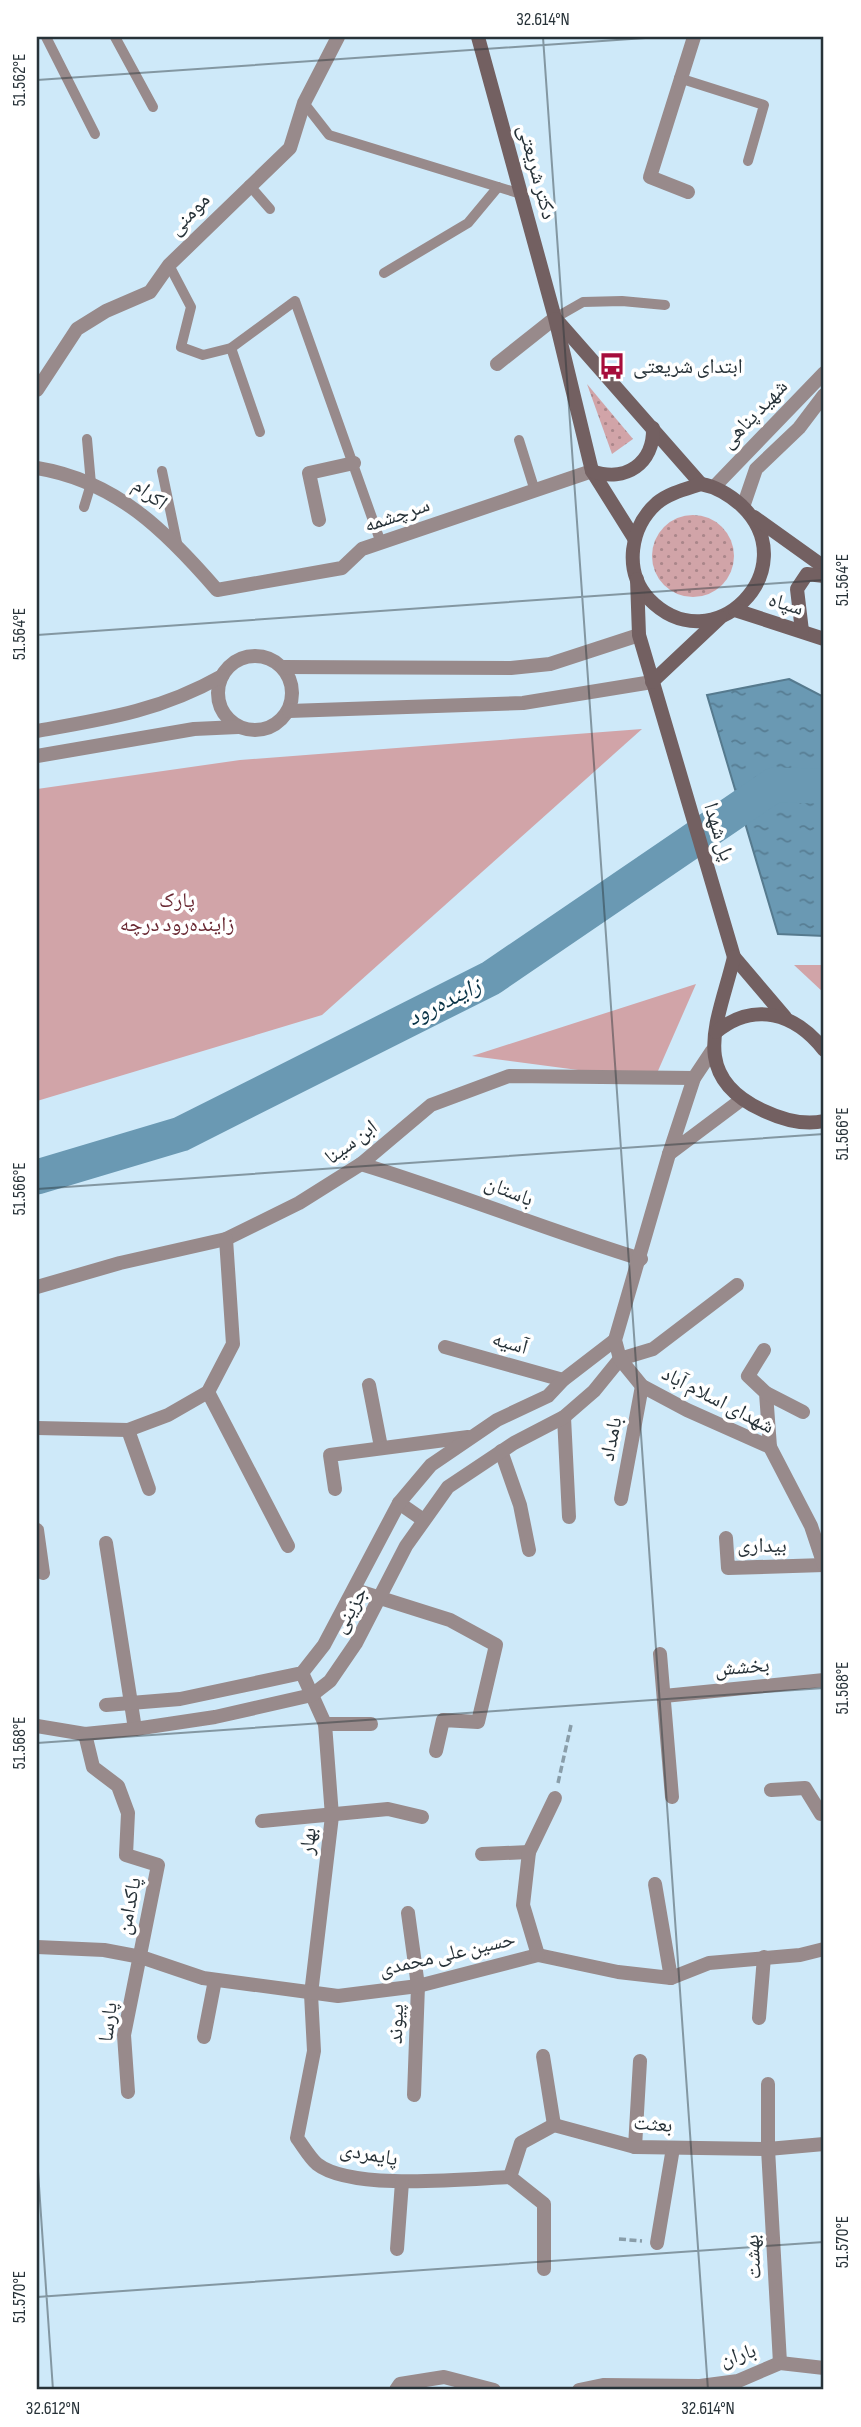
<svg xmlns="http://www.w3.org/2000/svg" width="861" height="2427" font-family="'Sofia Sans Condensed','Noto Naskh Arabic',sans-serif">
	<defs>
		<pattern id="grass-dots" width="8" height="8" patternUnits="userSpaceOnUse" patternTransform="scale(1.75)"><rect width="8" height="8" fill="#d1a4a8"/><path d="M2 2h.1M6 6h.1" fill="none" stroke="#aa868a" stroke-width="1.8" stroke-linecap="round"/></pattern>
		<pattern id="water-ripples" width="26" height="14" patternUnits="userSpaceOnUse" patternTransform="scale(1.75)"><rect width="26" height="14" fill="#6a99b3"/><path d="M2 4q2-2 4 0t4 0M15 11q2-2 4 0t4 0" fill="none" stroke="#577d93"/></pattern>
	</defs>
	<rect width="100%" height="100%" fill="#cee9f9"/>
	<!-- grass -->
	<g fill="url(#grass-dots)">
		<path d="M587,384l46,55 -21,15z"/>
		<circle cx="693" cy="556" r="41"/>
	</g>
	<!-- park -->
	<g fill="#d1a4a8">
		<path d="M642,729l-320,286 -285,86v-312l203,-29z"/>
		<path d="M794,965h30v28z"/>
		<path d="M696,984l-42,96 -182,-24z"/>
	</g>
	<!-- water -->
	<path fill="url(#water-ripples)" stroke="#567a8e" stroke-width="2" d="M789,679l35,18v239l-46,-2 -71,-239z"/>
	<g fill="none" stroke-linecap="round" stroke-linejoin="round">
		<!-- river -->
		<path stroke="#6a99b3" stroke-width="35" d="M37,1177l144,-43 310,-156 283,-193 50,1"/>
		<!-- path -->
		<g stroke="#899da9" stroke-width="3.5" stroke-dasharray="7 3.5" stroke-linecap="butt">
			<path d="M558,1783l13,-58"/>
			<path d="M619,2239l23,2"/>
		</g>
		<!-- service -->
		<g stroke="#988a8b" stroke-width="10">
			<path d="M46,37l49,97"/>
			<path d="M115,37l38,70"/>
			<path d="M679,78l85,27 -16,56"/>
			<path d="M304,103l25,32 192,59"/>
			<path d="M249,185l21,24"/>
			<path d="M169,265l22,42 -10,40 22,8 28,-7 64,-47 86,242"/>
			<path d="M384,273l84,-50 30,-36"/>
			<path d="M555,318l28,-16 39,-1 43,4"/>
			<path d="M231,348l29,84"/>
			<path d="M519,440l16,51"/>
			<path d="M162,471l15,72"/>
			<path d="M84,507l7,-23 -4,-45"/>
		</g>
		<!-- minor -->
		<g stroke="#988a8b" stroke-width="14">
			<path d="M688,192l-38,-15 44,-140"/>
			<path d="M497,364l58,-46"/>
			<path d="M37,390l40,-61 29,-18 44,-19 19,-27 121,-117 14,-45 34,-66"/>
			<path d="M37,468c79,13 129,63 180,122l125,-22 20,-19 230,-78"/>
			<path d="M715,486l109,-113"/>
			<path d="M743,507l13,-38 43,-41 25,-33"/>
			<path d="M319,520l-10,-47 45,-10"/>
			<path d="M361,1164c95,29 186,66 280,95"/>
			<path d="M37,1287l83,-24 106,-24 73,-36 62,-39 70,-59 78,-29 185,2"/>
			<path d="M445,1347l118,33"/>
			<path d="M764,1350l-16,26 18,17 4,54"/>
			<path d="M369,1385l12,62"/>
			<path d="M208,1392l80,154"/>
			<path d="M766,1393l37,19"/>
			<path d="M564,1417l5,100"/>
			<path d="M37,1428l91,2 40,-15 40,-23 25,-48 -7,-105"/>
			<path d="M128,1430l21,59"/>
			<path d="M501,1451l19,54 9,45"/>
			<path d="M335,1489l-5,-34 138,-18"/>
			<path d="M621,1499l21,-113"/>
			<path d="M399,1503l23,16"/>
			<path d="M37,1530l6,43"/>
			<path d="M726,1538l2,30 96,-3"/>
			<path d="M106,1543l29,186"/>
			<path d="M355,1590l95,30 46,25 -18,77 -35,-2 -7,31"/>
			<path d="M660,1654l12,143"/>
			<path d="M302,1673l23,51 7,92 -21,178 3,57 -17,87c6,8 13,20 20,26 34,27 149,15 193,13"/>
			<path d="M664,1696l160,-16"/>
			<path d="M106,1705l74,-6 122,-26 22,-28 75,-142 32,-38 66,-45 51,-24 15,-16 52,-40"/>
			<path d="M325,1724h46"/>
			<path d="M37,1726l48,8 50,-5 80,-12 97,-22 18,-14 26,-38 50,-97 42,-59 66,-44 50,-26 30,-26 26,-32 33,-10 84,-64"/>
			<path d="M85,1734l8,33 25,19 10,27 -2,42 32,10 -34,170 4,57"/>
			<path d="M771,1790l34,-2 16,26h3"/>
			<path d="M262,1821l126,-12 34,8"/>
			<path d="M482,1854l47,-2"/>
			<path d="M655,1884l16,94"/>
			<path d="M408,1913l10,73 -4,109"/>
			<path d="M37,1947l67,3 37,7 62,21 135,18 80,-10 120,-31 80,17 53,6 38,-15 91,-8 24,-6"/>
			<path d="M538,1955l-15,-50 6,-53 26,-54"/>
			<path d="M759,2018l5,-61"/>
			<path d="M204,2037l11,-57"/>
			<path d="M543,2056l11,69"/>
			<path d="M768,2084v65l12,214"/>
			<path d="M635,2147l5,-86"/>
			<path d="M510,2177l11,-34 33,-18 81,22 133,2 56,-5"/>
			<path d="M510,2177l34,27v65"/>
			<path d="M657,2243l16,-95"/>
			<path d="M397,2249l5,-67"/>
			<path d="M396,2390l4,-6 44,-7 50,13"/>
			<path d="M579,2390l24,-5 97,1 38,-5 42,-18 44,5"/>
		</g>
		<!-- tertiary -->
		<g stroke="#988a8b" stroke-width="14">
			<circle cx="255" cy="693" r="37"/>
			<path d="M282,667l229,1 39,-4 89,-29"/>
			<path d="M289,711l234,-8 129,-21"/>
			<path d="M37,731c69,-12 123,-20 185,-55"/>
			<path d="M37,756l157,-27 44,-2"/>
			<path d="M712,1051l-18,27 -25,76 72,-54"/>
			<path d="M669,1154l-54,186 5,19 22,27 45,24 83,37 41,79 13,39"/>
		</g>
		<!-- secondary -->
		<g stroke="#736061" stroke-width="14">
			<path d="M478,37l77,281 37,153 42,67"/>
			<path d="M556,319l145,165"/>
			<path d="M592,471c34,12 62,-8 61,-43"/>
			<path d="M701,484c16,3 29,11 41,22 65,63 -29,159 -93,93 -26,-28 -19,-72 8,-96 12,-10 29,-14 44,-19z"/>
			<path d="M754,517l70,50"/>
			<path d="M637,579l2,56 95,322 51,60"/>
			<path d="M735,610l89,29"/>
			<path d="M802,631l-5,-42 10,-15 17,2"/>
			<path d="M652,682l68,-64"/>
			<path d="M734,957c-15,63 -47,118 28,153 19,9 41,16 62,11"/>
			<path d="M716,1032c38,-31 79,-19 108,18"/>
		</g>
	</g>
	<!-- ticks -->
	<path fill="none" stroke="#273238" stroke-width="2" stroke-opacity="0.45" d="M543,37l165,2353M37,80l623,-43M37,635l787,-55M37,1189l787,-55M37,1743l787,-55M37,2157l16,233M37,2297l787,-55"/>
	<!-- icons -->
	<defs>
		<symbol id="bus-bare" viewBox="-9 -9 18 18"><path d="M-5-6H5V4H4V6H2V4H-2V6H-4V4H-5ZM-3.5-4V0h7V-4ZM-3.5 1.2v1.5H-2V1.2ZM2 1.2v1.5H3.5V1.2Z" fill="#a60d3b" stroke="#fff" stroke-width="2.5" paint-order="stroke"/></symbol>
	</defs>
	<g fill-rule="evenodd">
		<use href="#bus-bare" x="593" y="347" width="38" height="38"/>
	</g>
	<g text-anchor="middle" dominant-baseline="central" stroke-width="7" stroke-linejoin="round" paint-order="stroke">
		<!-- street labels -->
		<g font-size="21" fill="#273238" stroke="#fff">
			<text transform="translate(537 172) rotate(75)">دکتر شریعتی</text>
			<text transform="translate(189 214) rotate(-46)">مومنی</text>
			<text transform="translate(754 414) rotate(-46)">شهید پناهی</text>
			<text transform="translate(150 494) rotate(37)">اکرام</text>
			<text transform="translate(397 515) rotate(-19)">سرچشمه</text>
			<text transform="translate(786 604) rotate(17)">سپاه</text>
			<text transform="translate(719 832) rotate(73)">پل شهدا</text>
			<text transform="translate(351 1142) rotate(-37)">ابن سینا</text>
			<text transform="translate(509 1191) rotate(22)">باستان</text>
			<text transform="translate(510 1343) rotate(16)">آسیه</text>
			<text transform="translate(718 1400) rotate(27)">شهدای اسلام آباد</text>
			<text transform="translate(611 1439) rotate(-79)">بامداد</text>
			<text x="762" y="1545">بیداری</text>
			<text transform="translate(350 1610) rotate(-60)">جزینی</text>
			<text transform="translate(742 1667) rotate(-5)">بخشش</text>
			<text transform="translate(308 1841) rotate(-84)">بهار</text>
			<text transform="translate(129 1906) rotate(-79)">پاکدامن</text>
			<text transform="translate(447 1954) rotate(-13)">حسین علی محمدی</text>
			<text transform="translate(108 2022) rotate(-83)">پارسا</text>
			<text transform="translate(396 2024) rotate(-88)">پیوند</text>
			<text transform="translate(653 2124) rotate(4)">بعثت</text>
			<text transform="translate(369 2154) rotate(10)">پایمردی</text>
			<text transform="translate(753 2257) rotate(-93)">بهشت</text>
			<text transform="translate(738 2355) rotate(-17)">باران</text>
		</g>
		<!-- poi labels -->
		<g font-size="21" fill="#273238" stroke="#fff" text-anchor="start">
			<text x="633" y="366">ابتدای شریعتی</text>
		</g>
		<!-- park labels -->
		<g font-size="21" fill="#682731" stroke="#fff">
			<text x="177" y="900">پارک<tspan x="177" dy="24">زاینده‌رود درچه</tspan></text>
		</g>
		<!-- water labels -->
		<g font-size="23" font-style="italic" fill="#093346" stroke="#fff">
			<text transform="translate(444 1002) rotate(-27)">زاینده‌رود</text>
		</g>
	</g>
	<!-- border -->
	<rect width="861" height="2427" fill="none" stroke="#ffffff" stroke-width="77"/>
	<rect x="38" y="38" width="784" height="2350" fill="none" stroke="#273238" stroke-width="2.5"/>
	<g font-size="18" text-anchor="middle" fill="#273238">
		<text x="543" y="25">32.614°N</text>
		<text transform="translate(19 80) rotate(-90)" y="6">51.562°E</text>
		<text transform="translate(842 580) rotate(-90)" y="6">51.564°E</text>
		<text transform="translate(19 634) rotate(-90)" y="6">51.564°E</text>
		<text transform="translate(842 1134) rotate(-90)" y="6">51.566°E</text>
		<text transform="translate(19 1189) rotate(-90)" y="6">51.566°E</text>
		<text transform="translate(842 1688) rotate(-90)" y="6">51.568°E</text>
		<text transform="translate(19 1743) rotate(-90)" y="6">51.568°E</text>
		<text transform="translate(842 2242) rotate(-90)" y="6">51.570°E</text>
		<text transform="translate(19 2297) rotate(-90)" y="6">51.570°E</text>
		<text x="53" y="2414">32.612°N</text>
		<text x="708" y="2414">32.614°N</text>
	</g>
</svg>
